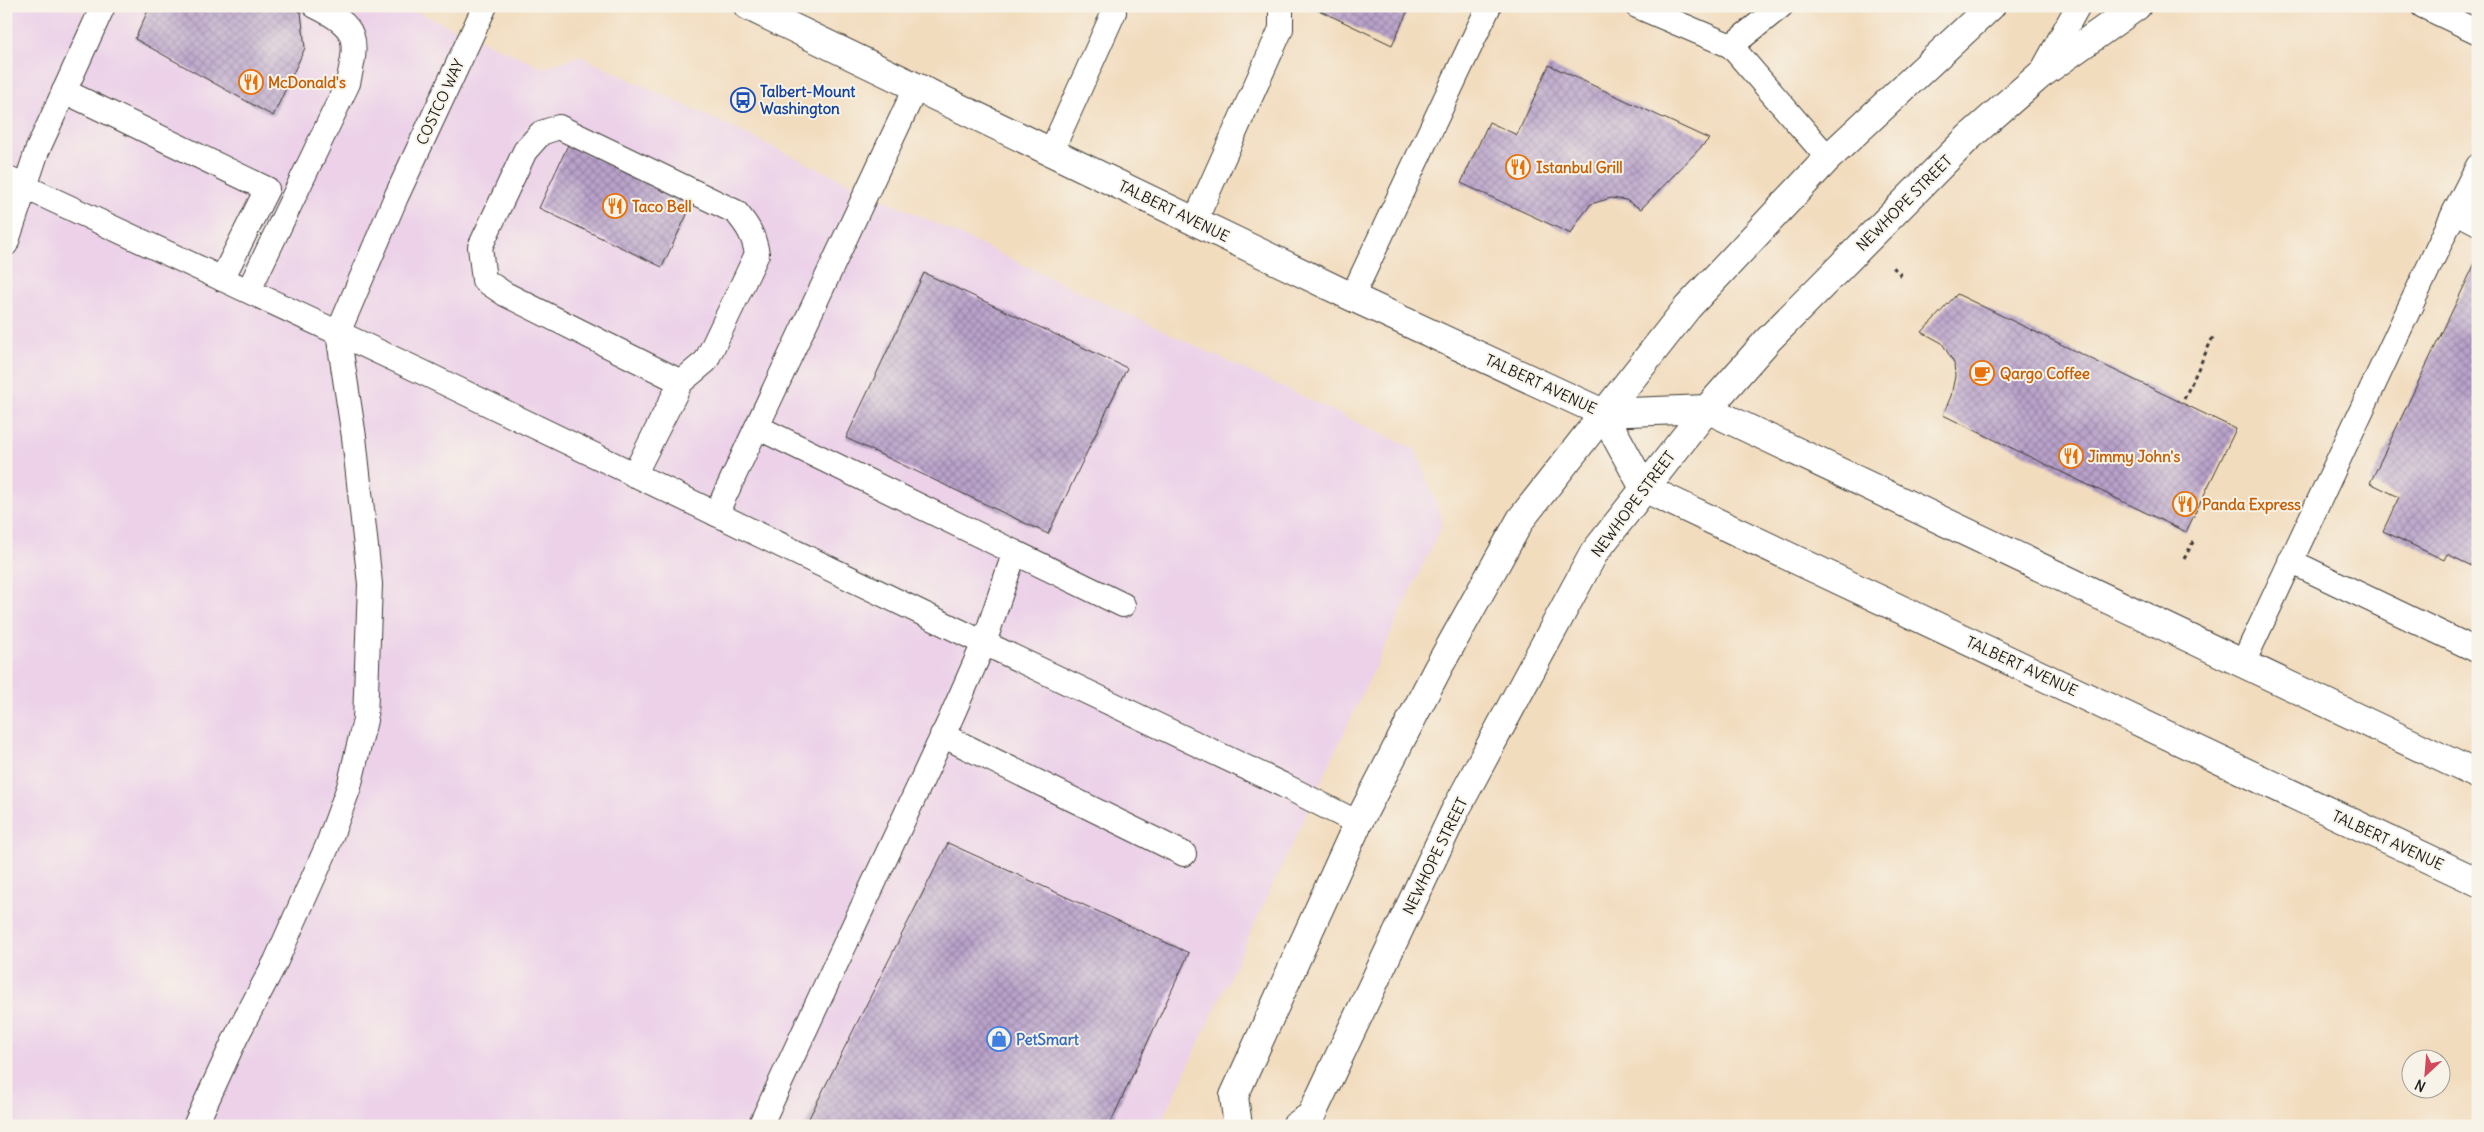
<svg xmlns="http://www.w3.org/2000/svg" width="2484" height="1132" font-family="Delius,sans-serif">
	<defs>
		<pattern id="building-cross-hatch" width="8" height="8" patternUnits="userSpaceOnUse" patternTransform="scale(1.25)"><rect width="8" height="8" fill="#b9a2cb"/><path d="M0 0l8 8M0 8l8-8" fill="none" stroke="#9683a4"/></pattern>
	</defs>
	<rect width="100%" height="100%" fill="#f7f3e8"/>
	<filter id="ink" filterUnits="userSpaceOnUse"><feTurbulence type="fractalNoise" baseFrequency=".02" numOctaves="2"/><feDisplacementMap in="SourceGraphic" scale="10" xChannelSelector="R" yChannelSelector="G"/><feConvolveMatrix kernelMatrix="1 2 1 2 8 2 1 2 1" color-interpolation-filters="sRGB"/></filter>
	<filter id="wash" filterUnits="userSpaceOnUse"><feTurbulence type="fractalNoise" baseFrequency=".0096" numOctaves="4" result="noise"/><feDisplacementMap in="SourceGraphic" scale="20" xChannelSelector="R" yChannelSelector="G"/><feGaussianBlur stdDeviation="1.12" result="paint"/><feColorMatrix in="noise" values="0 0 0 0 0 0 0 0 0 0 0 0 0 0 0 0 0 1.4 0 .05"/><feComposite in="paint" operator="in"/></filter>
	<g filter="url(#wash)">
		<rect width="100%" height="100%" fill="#f2dcbe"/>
		<!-- built -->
		<path fill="#ecd1e9" d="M6,6h398l140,62 36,-12 836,394 27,72 -283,604h-1154z"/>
		<g id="blocks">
			<!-- building -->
			<g fill="url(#building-cross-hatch)">
				<path d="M150,6h139l12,6 4,36 -32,68 -138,-77z"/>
				<path d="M1310,6h100l-18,39z"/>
				<path d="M1549,65l160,74 -68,70 -15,-9 -15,-2 -20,6 -13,17 -7,13 -110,-51 28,-61 28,13z"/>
				<path d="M568,145l124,59 -30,63 -123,-59z"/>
				<path d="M2478,257v312l-31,-15 -3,6 -61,-29 16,-34 -29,-14z"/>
				<path d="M924,273l203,95 -79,166 -202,-96z"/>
				<path d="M1957,294l279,135 -50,103 -243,-117 8,-19 4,-20 -1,-13 -12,-20 -20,-11z"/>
				<path d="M948,843l241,110 -80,173h-304z"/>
			</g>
		</g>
	</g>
	<g filter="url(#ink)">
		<use href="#blocks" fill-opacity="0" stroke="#3c3934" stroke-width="1"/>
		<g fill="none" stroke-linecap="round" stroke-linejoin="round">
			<defs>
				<g id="service">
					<path d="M1637,6l94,40 97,112"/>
					<path d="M2423,6l55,26"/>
					<path d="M1731,46l50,-40"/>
					<path d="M2040,75l38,-69"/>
					<path d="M64,91l203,98 -45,90"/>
					<path d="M1051,152l63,-140 -3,-6"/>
					<path d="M6,178l416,194 562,271 299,142 75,38"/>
					<path d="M2455,211l23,-45"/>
					<path d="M1195,221l86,-192v-23"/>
					<path d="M6,244l31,-93 66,-145"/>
					<path d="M249,290l99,-207c10,-44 11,-56 -33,-77"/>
					<path d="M1352,297l137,-291"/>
					<path d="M757,427l366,178"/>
					<path d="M634,475l47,-93 -176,-88 -21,-14 -4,-33 45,-96 16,-18 18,-6 177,85c12,14 18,24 21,42l-51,107 -25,21"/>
					<path d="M716,514l200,-427"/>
					<path d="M2290,561l188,90"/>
					<path d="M2243,663l212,-452 23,12"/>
					<path d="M942,735l242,119"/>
					<path d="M195,1126l41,-89 40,-76 51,-114 22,-60 16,-67 5,-136 -16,-147 -16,-104 58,-136 89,-191"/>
					<path d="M760,1126l190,-406 34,-77 30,-89"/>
				</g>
				<g id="tertiary">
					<path d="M1238,1126l-4,-30 124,-273 80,-155 83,-149 166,-211 141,-150 163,-152"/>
					<path d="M1296,1126l15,-10 144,-305 139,-258 113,-144 61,-69 200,-202 72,-63 97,-69"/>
				</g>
				<g id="primary">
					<path d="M748,6l604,291 251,116 104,-4 771,366"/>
					<path d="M1603,413l41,75 834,394"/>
				</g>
			</defs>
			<!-- service casing -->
			<use href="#service" stroke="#3c3934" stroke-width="26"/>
			<!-- tertiary casing -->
			<use href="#tertiary" stroke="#3c3934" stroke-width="30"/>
			<!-- primary casing -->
			<use href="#primary" stroke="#3c3934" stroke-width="30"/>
			<!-- path -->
			<g stroke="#3c3934" stroke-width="3" stroke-dasharray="4 4" stroke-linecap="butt">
				<path d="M1893,267l11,11"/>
				<path d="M2184,399l29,-62"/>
				<path d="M2184,559l9,-17"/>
			</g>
			<!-- service -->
			<use href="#service" stroke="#fff" stroke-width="24"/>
			<!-- tertiary -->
			<use href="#tertiary" stroke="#fff" stroke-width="28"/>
			<!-- primary -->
			<use href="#primary" stroke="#fff" stroke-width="28"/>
		</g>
	</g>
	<!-- icons -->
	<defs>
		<symbol id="restaurant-ring" viewBox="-11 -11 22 22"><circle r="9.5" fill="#f7f3e8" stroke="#e8710a" stroke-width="1.5"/><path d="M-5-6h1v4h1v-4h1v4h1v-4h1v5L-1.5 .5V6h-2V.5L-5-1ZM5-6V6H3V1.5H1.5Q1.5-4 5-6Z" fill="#e8710a"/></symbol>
		<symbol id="bus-ring" viewBox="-11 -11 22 22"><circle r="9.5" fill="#f7f3e8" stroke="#1a4fb4" stroke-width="1.5"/><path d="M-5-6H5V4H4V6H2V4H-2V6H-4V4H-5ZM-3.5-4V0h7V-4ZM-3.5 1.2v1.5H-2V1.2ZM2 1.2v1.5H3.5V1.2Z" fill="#1a4fb4"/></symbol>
		<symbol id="cafe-ring" viewBox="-11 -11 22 22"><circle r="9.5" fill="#f7f3e8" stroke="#e8710a" stroke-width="1.5"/><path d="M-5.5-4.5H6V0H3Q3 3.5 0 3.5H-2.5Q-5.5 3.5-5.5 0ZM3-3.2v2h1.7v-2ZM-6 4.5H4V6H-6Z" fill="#e8710a"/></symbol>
		<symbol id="shop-ring" viewBox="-11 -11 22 22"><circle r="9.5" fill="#f7f3e8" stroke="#3f7fe0" stroke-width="1.5"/><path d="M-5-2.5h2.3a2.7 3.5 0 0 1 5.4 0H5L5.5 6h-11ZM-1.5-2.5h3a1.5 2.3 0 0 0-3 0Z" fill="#3f7fe0"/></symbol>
	</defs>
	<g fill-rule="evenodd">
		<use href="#restaurant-ring" x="237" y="68" width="28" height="28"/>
		<use href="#bus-ring" x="729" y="86" width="28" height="28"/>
		<use href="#restaurant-ring" x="1504" y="153" width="28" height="28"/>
		<use href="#restaurant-ring" x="601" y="192" width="28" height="28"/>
		<use href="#cafe-ring" x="1968" y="359" width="28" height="28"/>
		<use href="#restaurant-ring" x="2057" y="442" width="28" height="28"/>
		<use href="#restaurant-ring" x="2171" y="490" width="28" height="28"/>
		<use href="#shop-ring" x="985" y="1025" width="28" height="28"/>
	</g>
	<g text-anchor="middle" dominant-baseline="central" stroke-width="4" stroke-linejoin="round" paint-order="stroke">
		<!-- food labels -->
		<g font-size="15" font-weight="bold" fill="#c56008" stroke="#f7f3e8" text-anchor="start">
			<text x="268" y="82">McDonald's</text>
			<text x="1536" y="167">Istanbul Grill</text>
			<text x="632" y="206">Taco Bell</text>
			<text x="2000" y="373">Qargo Coffee</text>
			<text x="2088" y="456">Jimmy John's</text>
			<text x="2202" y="504">Panda Express</text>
		</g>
		<!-- transit labels -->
		<g font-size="15" font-weight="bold" fill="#164399" stroke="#f7f3e8" text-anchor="start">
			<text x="760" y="91">Talbert-Mount<tspan x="760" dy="17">Washington</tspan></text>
		</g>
		<!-- street labels -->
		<g font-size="15" fill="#1c1c1c" stroke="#f7f3e8">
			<text transform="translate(440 102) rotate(-65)">COSTCO WAY</text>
			<text transform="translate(1904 203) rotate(-45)">NEWHOPE STREET</text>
			<text transform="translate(1174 211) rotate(26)">TALBERT AVENUE</text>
			<text transform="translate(1541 384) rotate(25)">TALBERT AVENUE</text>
			<text transform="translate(1633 504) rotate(-53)">NEWHOPE STREET</text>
			<text transform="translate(2022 666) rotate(25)">TALBERT AVENUE</text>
			<text transform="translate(2388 840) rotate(25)">TALBERT AVENUE</text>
			<text transform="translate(1435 856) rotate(-64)">NEWHOPE STREET</text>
		</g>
		<!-- shop labels -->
		<g font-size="15" font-weight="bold" fill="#366cbe" stroke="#f7f3e8" text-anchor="start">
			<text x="1016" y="1039">PetSmart</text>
		</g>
	</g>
	<!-- margin -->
	<rect width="2484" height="1132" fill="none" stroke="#f7f3e8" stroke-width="25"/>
	<!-- north arrow -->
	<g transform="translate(2426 1074) rotate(206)"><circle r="24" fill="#f7f3e8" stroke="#9f9d96"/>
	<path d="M0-4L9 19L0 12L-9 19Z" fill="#d1495b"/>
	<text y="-8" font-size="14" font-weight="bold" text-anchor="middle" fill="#1c1c1c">N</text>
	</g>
</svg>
